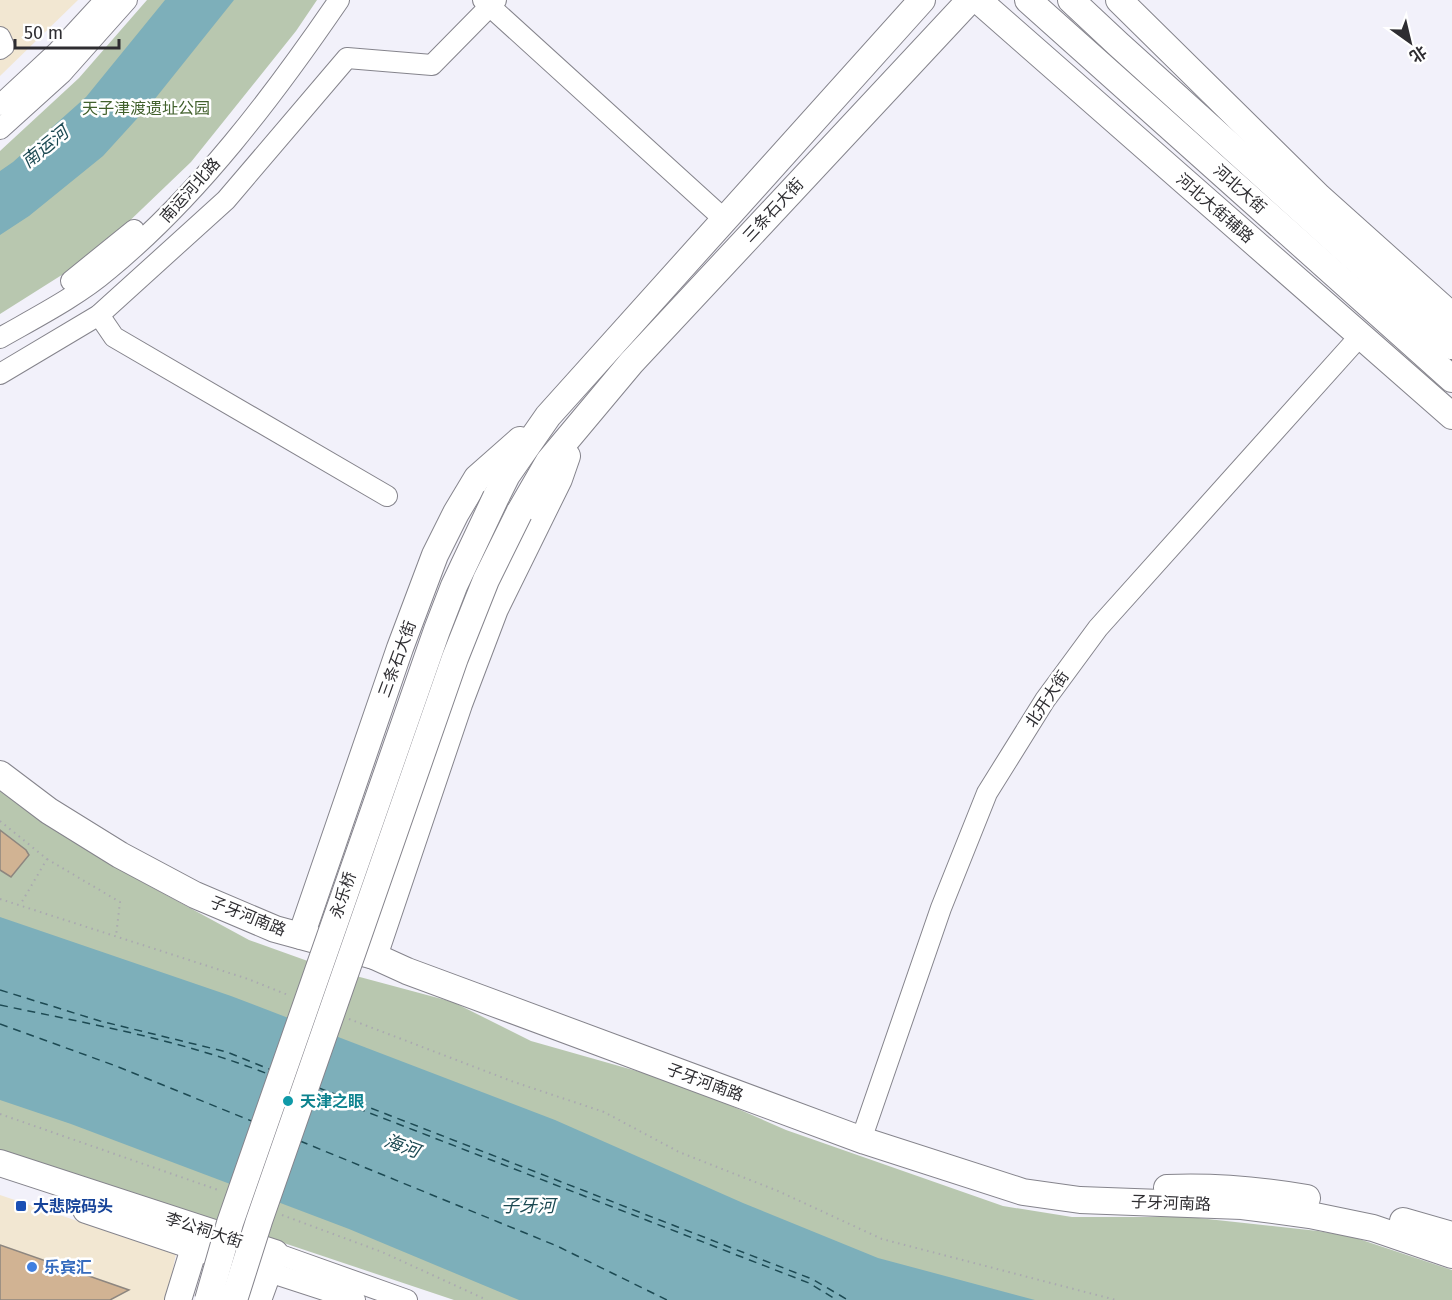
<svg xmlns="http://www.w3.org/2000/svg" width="1452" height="1300" font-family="'Fira Sans','Noto Sans SC',sans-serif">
	<rect width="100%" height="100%" fill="#f2f1fa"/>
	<!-- commercial -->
	<g fill="#f2e7d2">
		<path d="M0,0h78l-78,76z"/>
		<path d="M0,1195l176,59 -9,46h-167z"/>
	</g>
	<!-- green -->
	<g fill="#b8c7af">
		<path d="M147,0h170l-21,31 -105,131 -96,92 -95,60v-163l79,-73z"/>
		<path d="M0,790l82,56 62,37 105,57 81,29 123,33 78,39 148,42 107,47 217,76 69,11h117l129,14 35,6 99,33v30h-998l-212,-71 -242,-77z"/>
	</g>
	<!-- water -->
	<g fill="#7dafba">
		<path d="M165,0h69l-80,100 -51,56 -74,60 -29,19v-64l13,-9 73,-65z"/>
		<path d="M0,917l231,79 324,124 188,83 135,55 157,42h-516l-170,-71 -278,-105 -71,-24z"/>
	</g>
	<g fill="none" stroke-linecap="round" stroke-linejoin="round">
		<!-- ferry -->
		<g stroke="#1d4a53" stroke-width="1.5" stroke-dasharray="8 6" stroke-linecap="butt">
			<path d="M0,990l100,31 127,31 42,17"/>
			<path d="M0,1005c90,19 182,35 268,69"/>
			<path d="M0,1024l116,42 138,56"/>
			<path d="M319,1088l493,191 36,21"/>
			<path d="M318,1093l491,190 28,17"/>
			<path d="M300,1141l257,105 110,54"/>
		</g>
	</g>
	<!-- building -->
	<g fill="#d1b393" stroke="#8d867f" stroke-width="1.5">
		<path d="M0,830l26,20 3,5 -18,22 -11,-7z"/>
		<path d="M0,1245l129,45 -19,10h-110z"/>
	</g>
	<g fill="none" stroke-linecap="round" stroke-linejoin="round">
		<defs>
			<g id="minor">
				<path d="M483,0l242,220"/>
				<path d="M0,37l4,9 -4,3"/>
				<path d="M0,105l58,-54 47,-51"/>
				<path d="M0,129l62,-56 65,-73"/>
				<path d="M71,281l63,-51"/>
				<path d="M99,315l15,22 273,159"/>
				<path d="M0,338c35,-20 78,-42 108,-68 90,-74 166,-175 231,-270"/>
				<path d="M0,374l99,-59 127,-115 121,-142 85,7 64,-65"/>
				<path d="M861,1140l80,-232 46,-115 58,-93 53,-72 262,-292"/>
				<path d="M275,1253l132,47"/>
				<path d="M269,1272l86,28"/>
			</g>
			<g id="major">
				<path d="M978,0l474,416"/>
				<path d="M1028,0l424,379"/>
				<path d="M1071,0l47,44 334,302"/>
				<path d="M1119,0l200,197 133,119"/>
				<path d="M496,497l11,-22 41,-59 374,-416"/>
				<path d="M519,513l30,-52 82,-98 339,-363"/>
				<path d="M0,774l49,37 71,44 75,40 80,34 99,27 33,15 458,170 158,51 57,8 162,6 68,9 63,13 79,27"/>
				<path d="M301,936l99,-288 35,-93 21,-42 21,-35 43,-38"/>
				<path d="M374,956l85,-252 36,-95 64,-130 8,-23"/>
				<path d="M0,1163l275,90 -17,47"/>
				<path d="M1167,1188c47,-2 93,2 140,10"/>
				<path d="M86,1210l181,61"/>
				<path d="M1403,1221l49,14"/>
				<path d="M178,1300l21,-68"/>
			</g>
		</defs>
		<!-- minor casing -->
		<use href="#minor" stroke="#85848c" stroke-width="22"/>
		<!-- major casing -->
		<use href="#major" stroke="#85848c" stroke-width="28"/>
		<!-- path -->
		<g stroke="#aaa9b0" stroke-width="2" stroke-dasharray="1.5 4.5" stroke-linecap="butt">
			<path d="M0,821l47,38 -27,46"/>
			<path d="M47,859l73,43 -4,34"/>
			<path d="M0,899l248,80 40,16"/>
			<path d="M349,1019l165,63 90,30 75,40 99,39 104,48 234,61"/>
			<path d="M0,1114l221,77"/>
			<path d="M282,1215l100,37 105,48"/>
		</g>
		<!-- minor -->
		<use href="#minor" stroke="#fff" stroke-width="20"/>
		<!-- major -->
		<use href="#major" stroke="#fff" stroke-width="26"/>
		<defs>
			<g id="major-bridge">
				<path d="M208,1300l22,-77 207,-593 17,-44 42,-89"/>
				<path d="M234,1300l25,-79 196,-563 31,-78 33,-67"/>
			</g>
		</defs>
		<!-- major-bridge casing -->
		<use href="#major-bridge" stroke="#85848c" stroke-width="28" stroke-linecap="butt"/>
		<!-- major-bridge -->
		<use href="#major-bridge" stroke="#fff" stroke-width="26"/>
	</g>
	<!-- markers -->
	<circle fill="#0f9aa8" stroke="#fff" stroke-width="2" cx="288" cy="1101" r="6"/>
	<rect fill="#1a4fb4" stroke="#fff" stroke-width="2" x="15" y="1200" width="12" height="12" rx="3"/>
	<circle fill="#3f7fe0" stroke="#fff" stroke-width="2" cx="32" cy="1267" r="6"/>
	<g text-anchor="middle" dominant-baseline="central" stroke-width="5" stroke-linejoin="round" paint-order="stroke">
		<!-- park labels -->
		<g font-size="16" fill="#42612d" stroke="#fff">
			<text x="146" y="108">天子津渡遗址公园</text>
		</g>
		<!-- street labels -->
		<g font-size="16" fill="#2e2d31" stroke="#fff">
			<text transform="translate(1240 189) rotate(42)">河北大街</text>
			<text transform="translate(190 190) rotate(-48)">南运河北路</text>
			<text transform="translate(1215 208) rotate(41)">河北大街辅路</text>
			<text transform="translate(773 210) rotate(-47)">三条石大街</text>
			<text transform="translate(397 659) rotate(-70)">三条石大街</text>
			<text transform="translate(1047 699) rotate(-56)">北开大街</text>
			<text transform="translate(343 895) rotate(-71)">永乐桥</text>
			<text transform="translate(248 916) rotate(22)">子牙河南路</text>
			<text transform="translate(705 1082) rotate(20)">子牙河南路</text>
			<text transform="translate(1171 1203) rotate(2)">子牙河南路</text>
			<text transform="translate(204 1230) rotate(18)">李公祠大街</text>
		</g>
		<!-- culture labels -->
		<g font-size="16" font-weight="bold" fill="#0d838f" stroke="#fff" text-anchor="start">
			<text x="300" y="1101">天津之眼</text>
		</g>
		<!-- transit labels -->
		<g font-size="16" font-weight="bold" fill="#164399" stroke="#fff" text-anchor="start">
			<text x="33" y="1206">大悲院码头</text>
		</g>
		<!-- shop labels -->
		<g font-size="16" font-weight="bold" fill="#366cbe" stroke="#fff" text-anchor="start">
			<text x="44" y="1267">乐宾汇</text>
		</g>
		<!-- water labels -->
		<g font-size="18" font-style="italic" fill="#1d4a53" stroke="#fff">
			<text transform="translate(45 147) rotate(-39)">南运河</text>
			<text transform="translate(402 1146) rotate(20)">海河</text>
			<text x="528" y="1206">子牙河</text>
		</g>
	</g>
	<!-- north arrow -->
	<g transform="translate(1410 42) rotate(146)" stroke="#ffffff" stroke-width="4.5" paint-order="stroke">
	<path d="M0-4.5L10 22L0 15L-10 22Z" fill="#2e2d31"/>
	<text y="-9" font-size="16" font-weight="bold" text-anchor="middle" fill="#2e2d31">北</text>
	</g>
	<!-- scale -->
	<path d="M15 39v9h104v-9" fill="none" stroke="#2e2d31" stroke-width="3"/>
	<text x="24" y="39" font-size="18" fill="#2e2d31" stroke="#ffffff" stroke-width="4.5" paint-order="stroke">50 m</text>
</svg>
